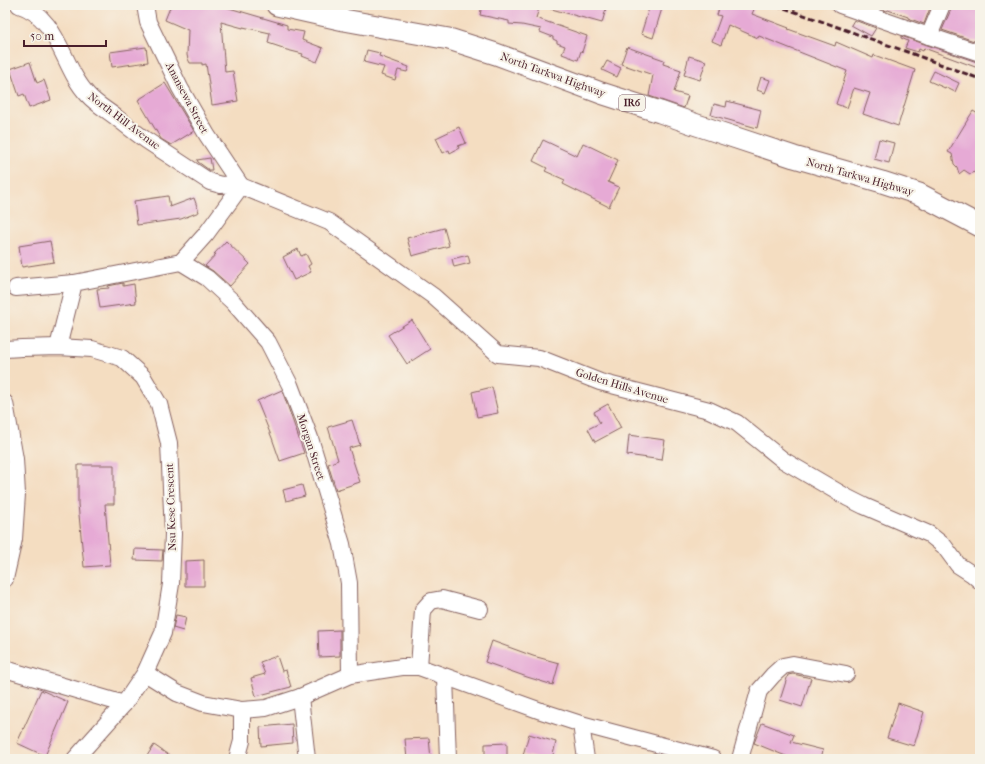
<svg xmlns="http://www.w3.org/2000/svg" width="985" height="764" font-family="'IM FELL French Canon',serif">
	<rect width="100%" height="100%" fill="#f7f3e8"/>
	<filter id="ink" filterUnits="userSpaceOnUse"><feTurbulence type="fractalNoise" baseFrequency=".025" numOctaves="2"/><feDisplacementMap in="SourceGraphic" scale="8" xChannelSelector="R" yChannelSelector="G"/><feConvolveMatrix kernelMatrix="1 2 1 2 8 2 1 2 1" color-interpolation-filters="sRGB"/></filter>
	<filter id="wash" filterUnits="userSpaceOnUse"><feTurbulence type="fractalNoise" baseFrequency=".012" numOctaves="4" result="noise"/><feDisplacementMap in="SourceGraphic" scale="16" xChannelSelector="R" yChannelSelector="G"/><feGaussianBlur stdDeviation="0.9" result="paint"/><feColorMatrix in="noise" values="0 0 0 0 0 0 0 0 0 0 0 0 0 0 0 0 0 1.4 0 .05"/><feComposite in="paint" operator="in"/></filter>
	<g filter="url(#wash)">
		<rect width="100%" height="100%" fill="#f4ddc1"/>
		<g id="blocks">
			<!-- building -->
			<g fill="#e6aad5">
				<path d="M171,5h48l68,20v4l17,3 -2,8 21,8 -6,14 -15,-6 1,-2 -20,-5v-1l-15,-5 2,-10 -27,-6v1l-22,-6 4,50 8,-1 5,30 -26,4 -6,-41 -4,1v-2h-12l-2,-4 -1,-4 1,-25 -23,-10z"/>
				<path d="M482,5h58l-4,13 51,18 -5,16 -1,-1 -3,9 -16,-6 3,-8 -8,-3v-2l-4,-2v-2l-13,-5 1,-3 -19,-4 -13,-1v-3l-29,-6z"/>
				<path d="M548,5h59l-5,18 -54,-15z"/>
				<path d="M650,5h13l-10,33 -12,-4z"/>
				<path d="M720,5h29l6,2 -3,7 37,14 -1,1 47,17 1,-4 37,16 1,-3 41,15 -17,56 -35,-12 7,-21 -16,-5 -7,20 -11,-4 11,-33 -88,-35 -1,2 -30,-13 -7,20 -9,-4 9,-25 -4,-1z"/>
				<path d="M869,5h53l8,3 -6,16 -16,-6v-1l-20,-7 -1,1z"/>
				<path d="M953,5h27v38l-38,-13z"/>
				<path d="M854,20l22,8 -5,8 -20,-11z"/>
				<path d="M901,36l76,26h3v1l-2,5 -54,-20 -1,3 -4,-2 -1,3 -13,-4 3,-7 -7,-3z"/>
				<path d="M146,47l2,15 -36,5 -2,-15z"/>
				<path d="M627,47l37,13 -1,4 18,6 -7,22 14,4 -4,12 -35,-12 4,-21 -32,-11z"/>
				<path d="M367,50l13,3 -1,3 30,11 -2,5 -9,-2 -3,10 -14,-5 3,-8 -20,-5z"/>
				<path d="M689,56l17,5 -6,19 -16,-5z"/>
				<path d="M607,61l14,7 -4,9 -15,-7z"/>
				<path d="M30,62l7,21 7,-3 7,20 -22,8 -5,-14 -5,2 -9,-27z"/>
				<path d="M934,71l25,12 -4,9 -10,-5v1l-16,-7z"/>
				<path d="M761,77l9,3 -5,13 -8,-3z"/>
				<path d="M165,83l29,48 -23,14 -10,-6 -23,-39z"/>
				<path d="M727,101l34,9 -4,18 -46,-13 3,-11 12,3z"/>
				<path d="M973,111l7,4v55l-10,4 -6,-4 -5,4 -2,-7 -3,-3 -2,-10 -4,-2z"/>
				<path d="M459,127l7,16 -8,3 1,2 -9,5 -1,-3 -6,3 -7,-15z"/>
				<path d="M879,139l15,4 -5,20 -15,-4z"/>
				<path d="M543,140l34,16 6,-13 35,17 -10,22 11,5 -10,20 -46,-23 2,-4 -20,-9 2,-3 -14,-7z"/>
				<path d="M210,158l2,12h-3l-11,-8 -1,-2z"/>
				<path d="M168,196l2,11 24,-9 5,14 -18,7 -44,6 -3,-24z"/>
				<path d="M444,228l5,18 -37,10 -5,-18z"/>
				<path d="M50,241l4,21 -32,5 -3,-21z"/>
				<path d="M226,241l24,23 -20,22 -17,-15 -8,-5 11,-12h-2z"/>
				<path d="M298,249l3,7 5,-2 5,10 -3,2 3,6 -17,8 -11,-23z"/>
				<path d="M468,255l2,8 -16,4 -2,-8z"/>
				<path d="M123,283v3l11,-2 2,19 -36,5 -3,-19 12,-1 -1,-2z"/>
				<path d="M412,320l18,29 -23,15 -19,-29z"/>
				<path d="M492,387l6,26 -21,4 -5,-25z"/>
				<path d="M282,390l22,63 -24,8 -8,-23 -15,-37z"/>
				<path d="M608,404l13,24 -26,14 -7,-13 12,-6 -6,-11z"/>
				<path d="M352,420l8,25 -11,3 11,34 -24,8 -8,-26 10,-4 -10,-33z"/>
				<path d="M629,435l36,5 -3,20 -35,-5z"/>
				<path d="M78,465h36v39h-9l5,61 -26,2 -6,-63z"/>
				<path d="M302,485l3,11 -19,5 -3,-11z"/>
				<path d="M135,549l28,1 -1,11 -28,-1z"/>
				<path d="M204,560v26h-19v-25z"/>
				<path d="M176,615l10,2 -3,14 -10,-3z"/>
				<path d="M340,630v26l-21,1 -1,-26z"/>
				<path d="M492,641l41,15 26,7 -6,22 -26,-8 -42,-15z"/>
				<path d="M277,656l5,15 4,-1 5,17 -35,9 -5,-18 14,-4 -5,-12z"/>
				<path d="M793,674l18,4 -9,29 -22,-7 8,-25z"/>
				<path d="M41,690l27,12 -23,54 -28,-13z"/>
				<path d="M898,703l26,9 -10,34 -27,-8z"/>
				<path d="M762,723l32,12 -3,7 32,8 -2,9h-28l-39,-16z"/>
				<path d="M292,724l1,19 -32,3 -1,-19z"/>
				<path d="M529,734l27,8 -4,17h-13l-16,-4z"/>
				<path d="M429,738l2,21h-24l-2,-20z"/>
				<path d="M507,743v16h-22v-15z"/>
				<path d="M154,745l20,14h-29z"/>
			</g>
		</g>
	</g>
	<g filter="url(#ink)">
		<use href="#blocks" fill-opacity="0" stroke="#866260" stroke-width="1"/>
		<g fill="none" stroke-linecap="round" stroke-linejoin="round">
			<defs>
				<g id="minor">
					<path d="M19,5c40,12 43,63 69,90 8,9 19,15 29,23 9,7 19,15 29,22 21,14 43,28 64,42l11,3 13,-1 7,2 88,36 104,74 65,58 41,4 61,24 109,28 28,13 46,37 65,38 16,8 65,28 15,12 14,19 14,9 8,7"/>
					<path d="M145,5l3,17 32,66 27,47 34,51"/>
					<path d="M840,5l89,31 51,17"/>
					<path d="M929,36l13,-31"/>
					<path d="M181,262l26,16 26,24 35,40 22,43 20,53 32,106 7,39 1,92"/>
					<path d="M16,288l58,-5"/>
					<path d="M58,347l16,-64 107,-21 25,-28 35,-48"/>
					<path d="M5,349l17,-1 36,-1 34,2 30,9 21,19 16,27 10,39 4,91 -2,50 -8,49 -18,40 -21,31 -49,55"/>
					<path d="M5,403l10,56 2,35 -3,45 -9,40"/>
					<path d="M419,667l4,-57 8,-9 11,-2 38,10"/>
					<path d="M5,669l119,35"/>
					<path d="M145,673l32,20 26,10 39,7 24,-2 34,-11 50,-22 52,-8h17l122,44 40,13 132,35"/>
					<path d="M445,677l3,82"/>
					<path d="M300,697l7,62"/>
					<path d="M581,724l5,35"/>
					<path d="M237,759l5,-18v-31"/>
					<path d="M740,759l19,-68 14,-16 10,-9 10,-2 53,10"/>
				</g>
				<path id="major" d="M277,5l67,15 105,19 47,15 105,39 59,19 37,13 97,32 88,25 37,12 61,32"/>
			</defs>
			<!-- minor casing -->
			<use href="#minor" stroke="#866260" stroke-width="18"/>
			<!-- major casing -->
			<use href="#major" stroke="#866260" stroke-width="23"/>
			<!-- minor -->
			<use href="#minor" stroke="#fff" stroke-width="16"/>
			<!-- major -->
			<use href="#major" stroke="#fff" stroke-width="21"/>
			<!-- rail -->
			<path stroke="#4a1f2b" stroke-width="3" stroke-dasharray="6 3" stroke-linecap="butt" d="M776,5l137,49 67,25"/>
		</g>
	</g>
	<g text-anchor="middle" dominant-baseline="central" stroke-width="4" stroke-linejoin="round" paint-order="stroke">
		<!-- shield labels -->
		<rect fill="#f7f3e8" stroke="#7e5f64" stroke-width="1" x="619" y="95" width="26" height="16" rx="3"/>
		<g font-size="10" font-weight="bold" fill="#4a1f2b">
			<text x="632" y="103">IR6</text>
		</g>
		<!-- street labels -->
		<g font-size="11" fill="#4a1f2b" stroke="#f7f3e8">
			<text transform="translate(553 75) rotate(20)">North Tarkwa Highway</text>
			<text transform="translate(187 98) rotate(62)">Anansewa Street</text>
			<text transform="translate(124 121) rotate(37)">North Hill Avenue</text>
			<text transform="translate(860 177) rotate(16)">North Tarkwa Highway</text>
			<text transform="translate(622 386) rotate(17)">Golden Hills Avenue</text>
			<text transform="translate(311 447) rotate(72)">Morgan Street</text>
			<text transform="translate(171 507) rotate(-92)">Nsu Kese Crescent</text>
		</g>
	</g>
	<!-- margin -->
	<rect width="985" height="764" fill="none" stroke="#f7f3e8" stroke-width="20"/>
	<!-- scale -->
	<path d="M24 40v6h82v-6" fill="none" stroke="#4a1f2b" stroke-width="2"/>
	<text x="30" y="40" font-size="12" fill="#4a1f2b" stroke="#f7f3e8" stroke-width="3" paint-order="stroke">50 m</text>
</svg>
